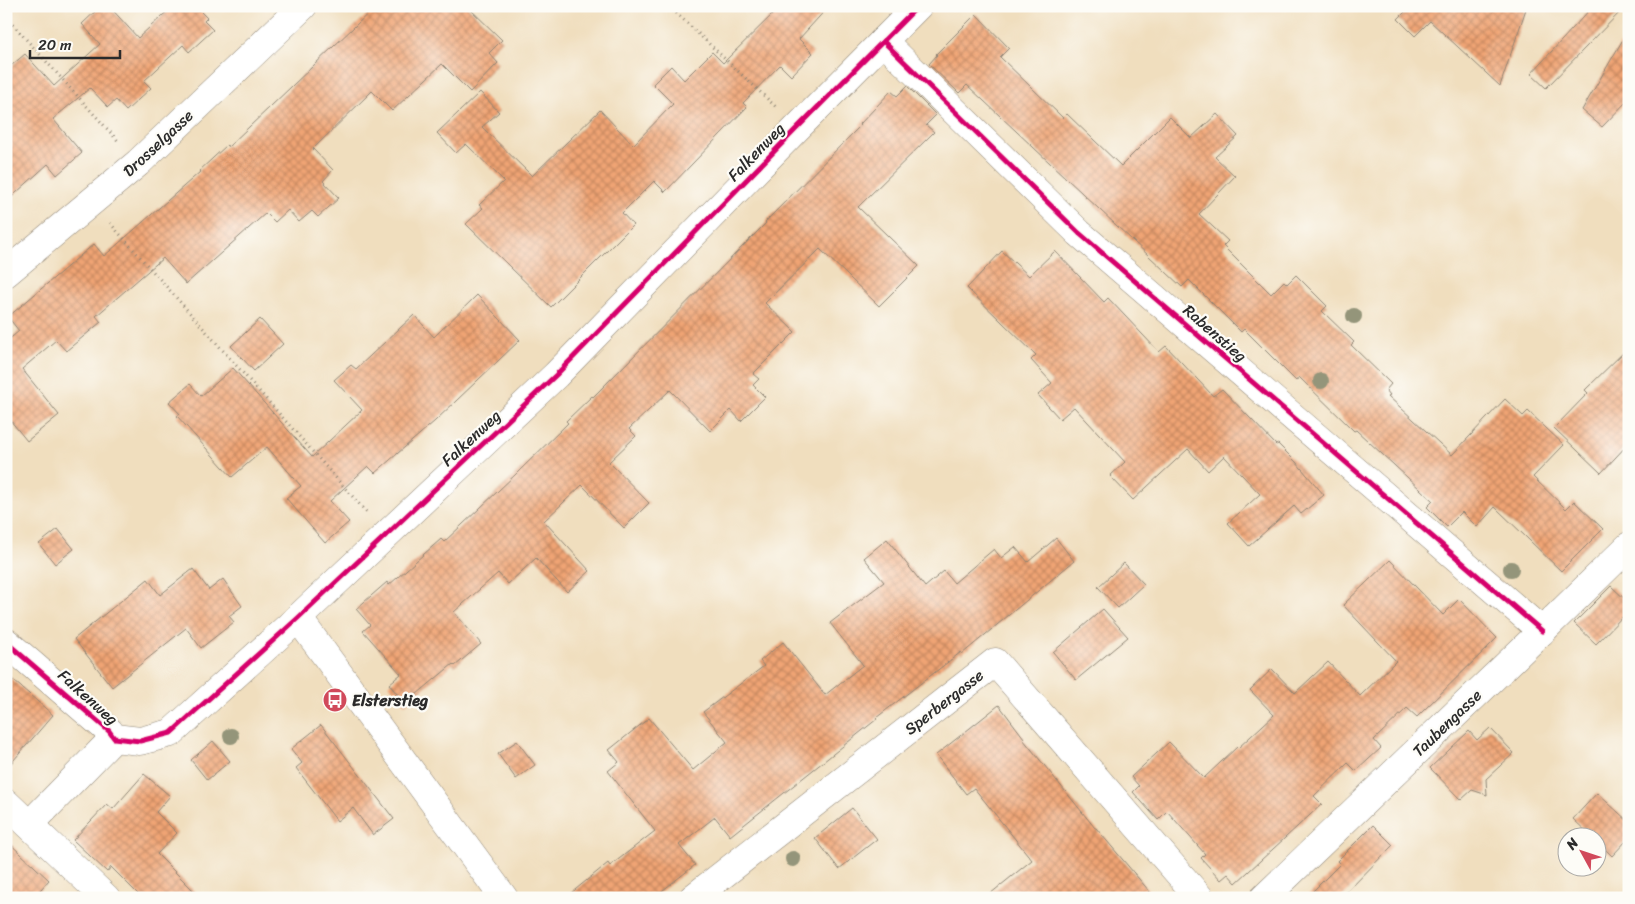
<svg xmlns="http://www.w3.org/2000/svg" width="1635" height="904" font-family="Sriracha,sans-serif">
	<defs>
		<pattern id="building-cross-hatch" width="8" height="8" patternUnits="userSpaceOnUse" patternTransform="scale(1.25)"><rect width="8" height="8" fill="#f0a474"/><path d="M0 0l8 8M0 8l8-8" fill="none" stroke="#c3865f"/></pattern>
	</defs>
	<rect width="100%" height="100%" fill="#fdfcf7"/>
	<filter id="ink" filterUnits="userSpaceOnUse"><feTurbulence type="fractalNoise" baseFrequency=".02" numOctaves="2"/><feDisplacementMap in="SourceGraphic" scale="10" xChannelSelector="R" yChannelSelector="G"/><feConvolveMatrix kernelMatrix="1 2 1 2 8 2 1 2 1" color-interpolation-filters="sRGB"/></filter>
	<filter id="wash" filterUnits="userSpaceOnUse"><feTurbulence type="fractalNoise" baseFrequency=".0096" numOctaves="4" result="noise"/><feDisplacementMap in="SourceGraphic" scale="20" xChannelSelector="R" yChannelSelector="G"/><feGaussianBlur stdDeviation="1.12" result="paint"/><feColorMatrix in="noise" values="0 0 0 0 0 0 0 0 0 0 0 0 0 0 0 0 0 1.4 0 .05"/><feComposite in="paint" operator="in"/></filter>
	<g filter="url(#wash)">
		<rect width="100%" height="100%" fill="#f0debe"/>
		<g id="blocks">
			<!-- building -->
			<g fill="url(#building-cross-hatch)">
				<path d="M101,6h8l29,32 35,-32h22l12,12 -3,3 9,9 -24,22 -6,-7 -39,36 7,7 -25,23 -10,-11 -8,7 -18,-19 -37,31 29,34 -25,22 -9,-11 -42,38v-132l19,-16 29,32 46,-42 -18,-20z"/>
				<path d="M376,6h91l35,34 -13,13 9,10 -28,29 -28,-28 -50,47 -20,-20 -59,58 20,21 -10,11 16,17 -21,19 -6,-6 -13,11 -11,-12 -13,12 -9,-9 -80,71 -23,-26 -67,58 5,6 -35,29 -10,-11 -34,29 37,46 -32,26 -21,-26v-73l13,-11 -11,-14 86,-73 10,12 6,-5 90,-79 -1,-1 28,-26 1,2z"/>
				<path d="M781,6h48l-30,33 14,14 -22,23 -11,-11 -37,38 4,4 -82,85 -11,-11 -32,32 11,12 -82,82 -85,-83 17,-16 -4,-3 25,-24 -38,-37 -10,9 -19,-20 43,-41 19,20 -17,15 50,49 68,-66 33,35 40,-41 -20,-20 18,-18 13,14 28,-28 11,11z"/>
				<path d="M1411,6h116l-27,80 -70,-65 -15,15 -17,-17z"/>
				<path d="M1593,6h33l-80,82 -15,-14z"/>
				<path d="M976,14l33,34 -9,9 63,61 4,-4 54,52 49,-49 21,21 26,-24 21,22 -23,21 20,19 -36,38 29,27 -5,5 48,48 13,-13 3,3 9,-9 31,31 -5,5 32,31 -3,3 40,39 -5,6 4,5 -2,1 64,59 53,-56 18,17 5,-5 36,34 -31,32 33,32 8,-8 29,28 -42,42 -66,-64 -18,20 -15,-15 -15,15 -20,-20 6,-6 -77,-71 -2,1 -55,-54 -3,4 -52,-52 -3,3 -52,-52 -7,7 -215,-202 -8,8 -30,-29 8,-9 -1,-1z"/>
				<path d="M1629,29v70l-27,28 -20,-17z"/>
				<path d="M907,86l29,29 -10,10 8,7 -76,75 61,59 -40,40 -59,-57 -55,54 30,29 -42,42 6,5 -6,6 12,12 -24,24 -10,-11 -21,21 -40,-41 -41,39 7,7 -27,26 40,41 -25,25 -42,-43 -38,36 46,50 -23,21 -31,-34 -28,26 -10,-11 -44,39 27,32 -26,22 -2,-2 -48,40 -16,-20 12,-10 -38,-43 7,-6 -14,-16 31,-27 2,3 52,-46 3,3 72,-68 52,-51 -2,-2 26,-25 1,1 173,-174 -1,-1 96,-97 -1,-1 31,-33 6,5z"/>
				<path d="M1002,251l27,25 26,-25 49,51 4,-4 51,54 7,-6 47,50 9,-7 54,56 2,-1 18,18 28,33 -23,19 -7,-8 -45,40 -21,-23 32,-29 -36,-38 -16,15 -20,-22 -55,51 -23,-24 15,-14 -51,-55 -14,12 -22,-24 14,-12 -21,-23 5,-5 -69,-67z"/>
				<path d="M477,295l43,45 -85,81 -60,52 -7,-7 -38,35 19,21 -24,21 -39,-45 15,-12 -34,-39 -35,30 -55,-61 3,-2 -11,-12 21,-18 11,12 32,-28 79,89 50,-47 -28,-30 17,-15 5,4 58,-54 20,22z"/>
				<path d="M260,319l23,25 -29,27 -23,-25z"/>
				<path d="M1629,347v96l-28,30 -47,-45 34,-35 -3,-3z"/>
				<path d="M58,529l16,20 -19,15 -16,-20z"/>
				<path d="M1056,538l18,23 -112,93 -1,-2 -85,66 1,1 -147,117 -15,-19 -36,28 16,20 -42,33h-88l43,-35 2,3 45,-35 -47,-60 11,-9 -10,-12 40,-32 44,52 34,-28 -24,-30 61,-46 -4,-5 23,-19 42,53 38,-30 -33,-42 54,-41 -20,-24 23,-19 38,48 19,-16 10,12 40,-34 7,9 14,-11 13,15z"/>
				<path d="M1390,560l53,55 16,-16 38,39 -80,79 -10,-9 -33,32 7,8 -25,23 -8,-8 -34,33 8,8 -86,79 -8,-9 -7,6 -20,-22 4,-4 -38,-43 -9,9 -25,-28 6,-6 -8,-9 38,-35 35,36 33,-31 1,1 36,-33 -24,-25 22,-21 23,24 33,-31 32,34 36,-35 -53,-56z"/>
				<path d="M1124,563l20,21 -26,24 -20,-21z"/>
				<path d="M193,569l16,21 14,-11 19,27 -13,10 5,6 -33,26 -15,-20 -74,59 -38,-48 74,-60 12,16z"/>
				<path d="M1611,586l18,17v7l-33,34 -22,-21z"/>
				<path d="M1103,609l25,28 -52,43 -23,-28z"/>
				<path d="M6,674l47,41 -47,54z"/>
				<path d="M999,705l25,33 -1,1 72,89h1l59,70h-170l47,-38 -58,-72 -8,6 -30,-39z"/>
				<path d="M321,725l73,94 -21,16 -20,-27 -16,13 -41,-53 6,-5 -11,-14z"/>
				<path d="M1490,728l24,25 -28,26 1,16 -15,-5 -11,10 -31,-32 39,-37 8,9z"/>
				<path d="M213,741l17,20 -23,19 -16,-20z"/>
				<path d="M517,741l18,24 -19,14 -18,-25z"/>
				<path d="M144,774l26,22 -14,16 21,21 -20,21 44,44h-59l-31,-31 -4,5 -34,-32 34,-36 6,5z"/>
				<path d="M1597,793l32,29v16l-17,18 -14,-14v-6h-7l-18,-17z"/>
				<path d="M852,808l25,31 -38,30 -24,-31z"/>
				<path d="M1373,825l20,20 -52,53h-35l34,-34 -3,-3z"/>
				<path d="M6,840l43,40 -16,18h-27z"/>
			</g>
		</g>
	</g>
	<g filter="url(#ink)">
		<use href="#blocks" fill-opacity="0" stroke="#8e8474" stroke-width="1"/>
		<g fill="none" stroke-linecap="round" stroke-linejoin="round">
			<defs>
				<g id="minor">
					<path d="M883,41l196,192 463,398"/>
					<path d="M6,273l132,-110 165,-157"/>
					<path d="M298,618l206,280"/>
					<path d="M6,642l103,89 5,7 26,3 31,-8 127,-115 258,-243 242,-248 120,-121"/>
					<path d="M6,803l100,95"/>
					<path d="M30,824l84,-86"/>
					<path d="M693,898l302,-236 205,236"/>
					<path d="M1264,898l278,-267 87,-85"/>
				</g>
			</defs>
			<!-- minor casing -->
			<use href="#minor" stroke="#8e8474" stroke-width="29"/>
			<!-- path -->
			<g stroke="#8e8474" stroke-width="3" stroke-dasharray="1 4" stroke-linecap="butt">
				<path d="M669,6l107,101"/>
				<path d="M6,17l114,126"/>
				<path d="M110,223l258,291"/>
			</g>
			<!-- minor -->
			<use href="#minor" stroke="#fff" stroke-width="28"/>
			<defs>
				<g id="cycleway">
					<path d="M883,41l196,192 463,398"/>
					<path d="M6,642l103,89 5,7 26,3 31,-8 127,-115 258,-243 242,-248 120,-121"/>
				</g>
			</defs>
			<!-- cycleway casing -->
			<use href="#cycleway" stroke="#fdfcf7" stroke-width="8"/>
			<!-- cycleway -->
			<use href="#cycleway" stroke="#d6006c" stroke-width="5"/>
		</g>
		<!-- trees -->
		<g fill="#94957a">
			<circle cx="1354" cy="316" r="8"/>
			<circle cx="1321" cy="381" r="8"/>
			<circle cx="1511" cy="569" r="8"/>
			<circle cx="231" cy="736" r="8"/>
			<circle cx="793" cy="859" r="8"/>
		</g>
	</g>
	<!-- icons -->
	<defs>
		<symbol id="bus-disc" viewBox="-11 -11 22 22"><circle r="9.5" fill="#d1495b" stroke="#fdfcf7"/><path d="M-5-6H5V4H4V6H2V4H-2V6H-4V4H-5ZM-3.5-4V0h7V-4ZM-3.5 1.2v1.5H-2V1.2ZM2 1.2v1.5H3.5V1.2Z" fill="#fff"/></symbol>
	</defs>
	<g fill-rule="evenodd">
		<use href="#bus-disc" x="321" y="686" width="28" height="28"/>
	</g>
	<g text-anchor="middle" dominant-baseline="central" stroke-width="4.5" stroke-linejoin="round" paint-order="stroke">
		<!-- street labels -->
		<g font-size="16" fill="#2b2b2b" stroke="#fdfcf7">
			<text transform="translate(158 143) rotate(-43)">Drosselgasse</text>
			<text transform="translate(756 152) rotate(-46)">Falkenweg</text>
			<text transform="translate(1215 333) rotate(41)">Rabenstieg</text>
			<text transform="translate(471 438) rotate(-43)">Falkenweg</text>
			<text transform="translate(88 697) rotate(42)">Falkenweg</text>
			<text transform="translate(944 702) rotate(-38)">Sperbergasse</text>
			<text transform="translate(1447 723) rotate(-44)">Taubengasse</text>
		</g>
		<!-- poi labels -->
		<g font-size="16" font-weight="bold" fill="#2b2b2b" stroke="#fdfcf7" text-anchor="start">
			<text x="352" y="700">Elsterstieg</text>
		</g>
	</g>
	<!-- margin -->
	<rect width="1635" height="904" fill="none" stroke="#fdfcf7" stroke-width="25"/>
	<!-- north arrow -->
	<g transform="translate(1582 852) rotate(310)"><circle r="24" fill="#fdfcf7" stroke="#a9a8a5"/>
	<path d="M0-4L9 19L0 12L-9 19Z" fill="#d1495b"/>
	<text y="-8" font-size="14" font-weight="bold" text-anchor="middle" fill="#2b2b2b">N</text>
	</g>
	<!-- scale -->
	<path d="M30 50v8h90v-8" fill="none" stroke="#2b2b2b" stroke-width="2.5"/>
	<text x="38" y="50" font-size="15" fill="#2b2b2b" stroke="#fdfcf7" stroke-width="4" paint-order="stroke">20 m</text>
</svg>
